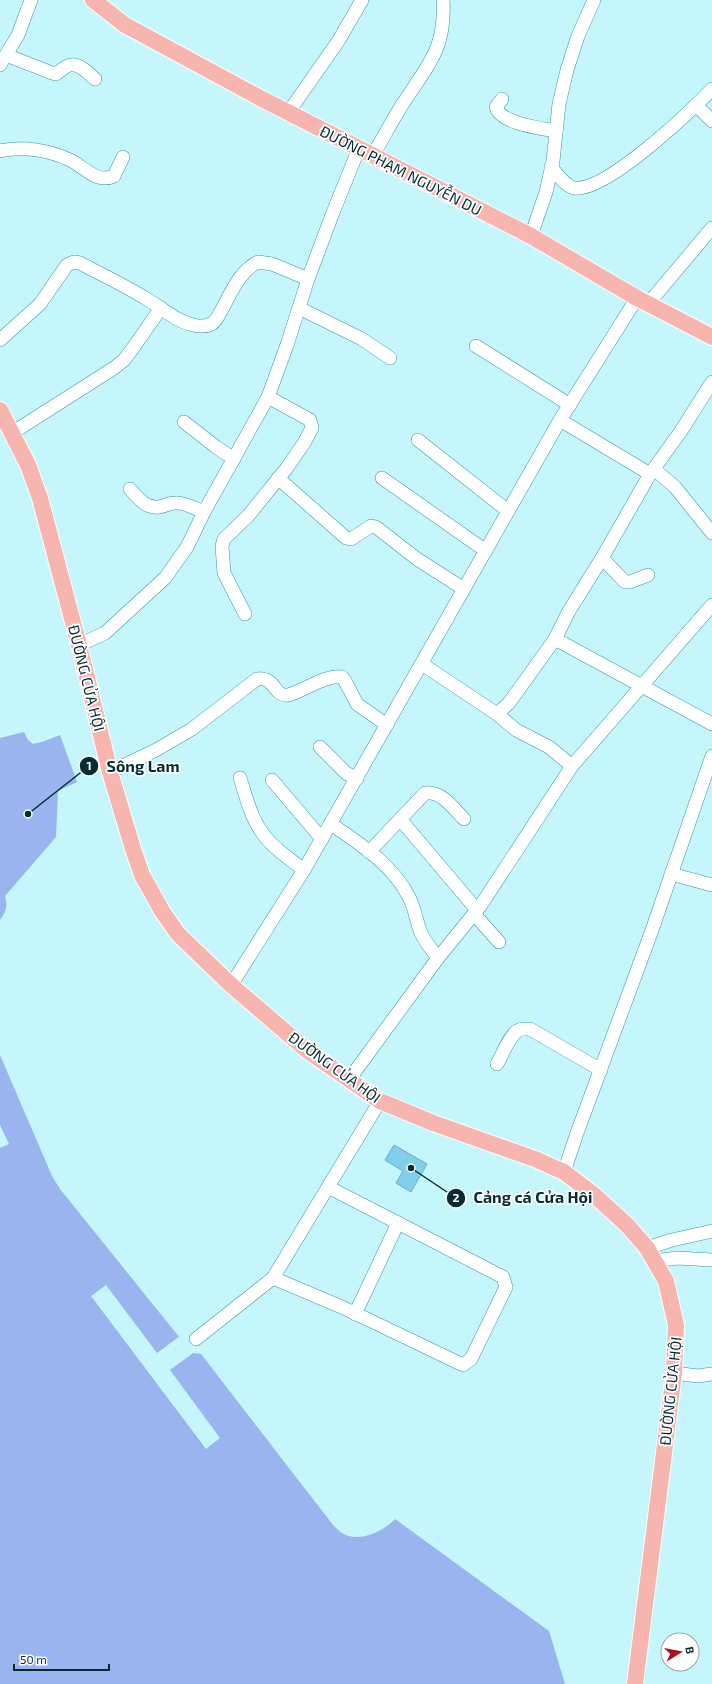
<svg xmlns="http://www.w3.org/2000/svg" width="712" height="1684" font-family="'Exo 2',sans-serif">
	<rect width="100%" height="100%" fill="#c4f6fb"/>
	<!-- water -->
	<g fill="#99b4ef">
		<path d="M24,732l4,8 5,4 9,-2 18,-7 17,47 -19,9 -2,46 -51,59c3,10 1,16 -5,24v-182z"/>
		<path d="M0,1055l52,121 8,13 132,164 9,1 132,171c5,5 9,9 16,11 16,4 36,-6 46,-17l154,112 16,53h-565z"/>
	</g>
	<!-- pier -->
	<g fill="#c4f6fb">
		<path d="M0,1125l9,19 -9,4z"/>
		<path d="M106,1285l51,68 23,-17 13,17 -23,17 50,68 -14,11 -115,-153z"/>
	</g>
	<!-- building -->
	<path fill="#83ceeb" stroke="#64afcc" d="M394,1145l33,19 -16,28 -15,-9 7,-12 -18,-11z"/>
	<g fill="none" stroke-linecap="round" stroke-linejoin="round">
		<defs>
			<g id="minor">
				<path d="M6,55l46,18 4,1c4,-3 10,-8 14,-9 10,-2 19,9 25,14"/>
				<path d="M0,65l18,-30 13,-35"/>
				<path d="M502,99l-6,8c5,17 44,21 60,24"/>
				<path d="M696,105l16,16"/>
				<path d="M288,113l51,-73 23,-40"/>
				<path d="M0,151c23,-5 49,-1 70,9 15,7 26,24 44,16l9,-19"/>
				<path d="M373,155c10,-17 19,-34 29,-50 25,-39 44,-55 41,-105"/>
				<path d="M551,167c6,7 14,19 23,21 31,5 116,-76 138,-99"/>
				<path d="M531,236l15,-44 7,-31 6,-57 8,-34 11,-34 16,-36"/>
				<path d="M648,304l64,-76"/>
				<path d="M299,308l63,31 28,19"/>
				<path d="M0,340l40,-36 27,-39 7,-3 6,1c22,12 44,22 65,35 16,9 30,23 48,27 9,2 19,2 24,-7 12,-19 20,-46 41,-56l14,2 36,15"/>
				<path d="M476,346l94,59"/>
				<path d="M560,420l90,54"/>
				<path d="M184,422l32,25 18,12"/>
				<path d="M12,433l102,-65 10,-8 9,-12 28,-40"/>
				<path d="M418,440l90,71"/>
				<path d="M654,469l21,18 37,46"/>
				<path d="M278,478l68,60 5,1 20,-13 5,1 41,32 47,30"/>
				<path d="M382,478l104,73"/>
				<path d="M130,489c7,8 16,20 29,18 7,-1 11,-5 18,-4 9,0 19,6 27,9"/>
				<path d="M602,558l23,24h5l18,-7"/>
				<path d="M245,614l-21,-41 -2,-27 2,-7 24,-23 38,-47 18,-26 8,-15 -2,-8 -42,-23"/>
				<path d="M555,639l157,85"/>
				<path d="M79,645l26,-12 60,-55 22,-31 17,-35 64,-115 19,-52 21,-66 24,-64 27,-67"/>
				<path d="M422,664l75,50 19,16 33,17 23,19"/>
				<path d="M497,714l12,-11 46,-64 14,-28 33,-53 48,-84 31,-43 31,-49"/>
				<path d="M320,747l26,26 11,6"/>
				<path d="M110,772l46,-22 36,-21 65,-50c20,-2 16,18 31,16 16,-4 38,-21 54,-18l3,4 12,23 30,21"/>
				<path d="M240,778c7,22 12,45 28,62 10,12 25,21 36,30"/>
				<path d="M272,780l50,59"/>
				<path d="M400,819l77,91"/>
				<path d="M331,824c29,20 61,40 78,73 6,11 7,24 12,36 4,9 11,17 17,25"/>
				<path d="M369,852l56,-59c17,-2 28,15 39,26"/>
				<path d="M671,874l41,11"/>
				<path d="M474,914l25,28"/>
				<path d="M231,985l73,-115 256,-450 77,-122"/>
				<path d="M497,1064c6,-10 11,-26 20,-33 4,-3 8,-2 13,-2l71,41"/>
				<path d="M348,1081l90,-123 43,-53 91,-139 140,-161"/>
				<path d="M564,1172l13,-39 74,-200 61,-177"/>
				<path d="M647,1248l25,-8 40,-9"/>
				<path d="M654,1261l23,-3 35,2"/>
				<path d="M273,1278l71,30 119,57 8,-6 35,-72 -3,-10 -175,-90"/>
				<path d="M355,1314l43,-91"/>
				<path d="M196,1339l77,-61 107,-177"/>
				<path d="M674,1373l24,3 14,-2"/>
			</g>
			<g id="major">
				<path d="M93,0l32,25 137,74 269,137 106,62 75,39"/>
				<path d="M0,410l28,55 12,33 39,147 31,127 23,77 9,26 20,36 16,23 53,51 78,67 71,49 53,22 102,36 29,13 29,22 34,31 20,23 19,33 10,44 -2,48 -39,311"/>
			</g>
		</defs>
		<!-- minor casing -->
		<use href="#minor" stroke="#3b959f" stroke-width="14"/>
		<!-- major casing -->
		<use href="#major" stroke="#fff" stroke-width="18"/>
		<!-- minor -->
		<use href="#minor" stroke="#fff" stroke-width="13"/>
		<!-- major -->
		<use href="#major" stroke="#f7b5b0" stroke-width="16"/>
	</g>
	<g text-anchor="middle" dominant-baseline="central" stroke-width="3.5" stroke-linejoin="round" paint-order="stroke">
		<!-- street labels -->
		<g font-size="15" fill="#052d31" stroke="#fff">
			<text transform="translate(401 170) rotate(27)">ĐƯỜNG PHẠM NGUYỄN DU</text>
			<text transform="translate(87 678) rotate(76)">ĐƯỜNG CỬA HỘI</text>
			<text transform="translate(335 1067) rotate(36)">ĐƯỜNG CỬA HỘI</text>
			<text transform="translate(670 1391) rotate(-84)">ĐƯỜNG CỬA HỘI</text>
		</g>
	</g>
	<!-- callouts -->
	<path fill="none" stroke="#052d31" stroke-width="1.5" d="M28 814L89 766M411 1168L456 1198"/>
	<g fill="#052d31" stroke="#fff" stroke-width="1.5">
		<circle cx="28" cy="814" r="4"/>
		<circle cx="411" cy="1168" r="4"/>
		<circle cx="89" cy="766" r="10"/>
		<circle cx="456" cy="1198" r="10"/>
	</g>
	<g font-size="12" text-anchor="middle" font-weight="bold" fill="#fff">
		<text x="89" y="770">1</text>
		<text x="456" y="1202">2</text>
	</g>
	<g font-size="16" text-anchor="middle" font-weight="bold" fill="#052d31" stroke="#fff" stroke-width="3.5" stroke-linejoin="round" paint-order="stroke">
		<text x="143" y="772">Sông Lam</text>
		<text x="533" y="1203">Cảng cá Cửa Hội</text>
	</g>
	<!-- north arrow -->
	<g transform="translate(680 1652) rotate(79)"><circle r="19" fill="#ffffff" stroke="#9babad"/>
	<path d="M0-3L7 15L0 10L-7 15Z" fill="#a7111e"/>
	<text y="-6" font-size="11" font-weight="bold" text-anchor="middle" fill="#052d31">B</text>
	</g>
	<!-- scale -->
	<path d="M14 1664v6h95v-6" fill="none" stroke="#052d31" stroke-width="2"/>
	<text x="20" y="1664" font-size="12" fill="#052d31" stroke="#ffffff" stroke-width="3" paint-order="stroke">50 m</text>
</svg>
